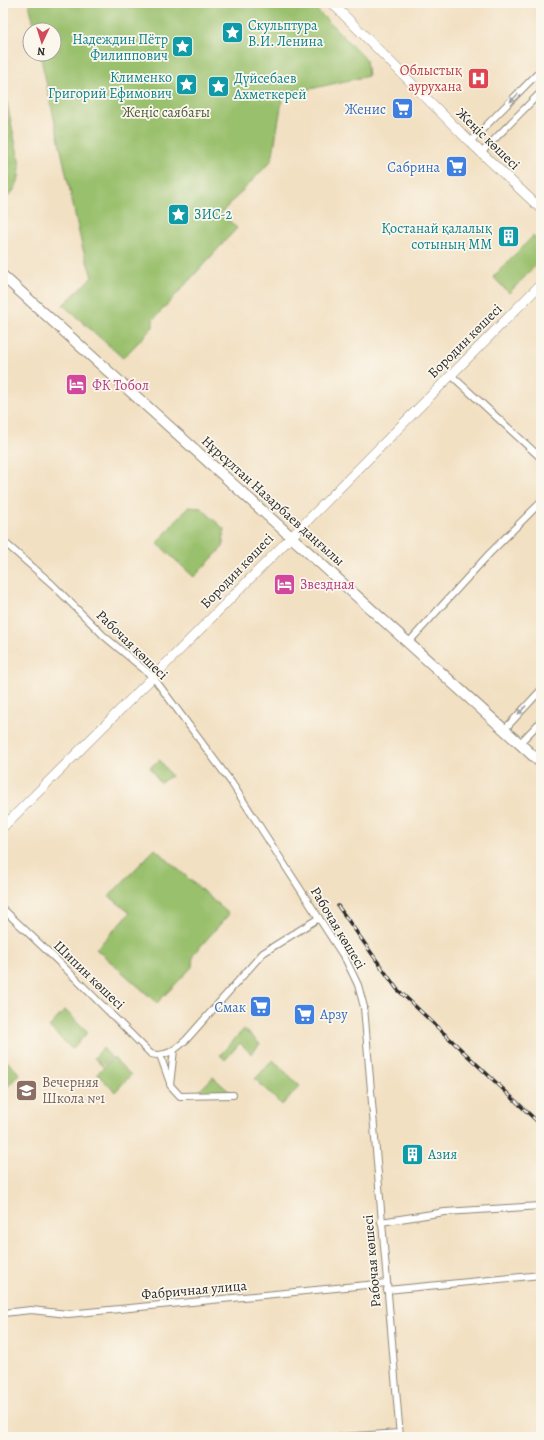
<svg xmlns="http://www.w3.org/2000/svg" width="544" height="1440" font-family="Alegreya,serif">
	<rect width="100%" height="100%" fill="#fbf7ec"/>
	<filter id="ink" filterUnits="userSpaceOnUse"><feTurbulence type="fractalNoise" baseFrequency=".025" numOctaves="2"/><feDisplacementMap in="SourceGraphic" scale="8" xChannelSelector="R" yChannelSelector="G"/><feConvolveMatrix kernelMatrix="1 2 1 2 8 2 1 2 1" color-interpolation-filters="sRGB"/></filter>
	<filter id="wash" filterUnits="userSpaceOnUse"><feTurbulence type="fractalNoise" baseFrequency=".012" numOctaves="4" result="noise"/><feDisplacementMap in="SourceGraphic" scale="16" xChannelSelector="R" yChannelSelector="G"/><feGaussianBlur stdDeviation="0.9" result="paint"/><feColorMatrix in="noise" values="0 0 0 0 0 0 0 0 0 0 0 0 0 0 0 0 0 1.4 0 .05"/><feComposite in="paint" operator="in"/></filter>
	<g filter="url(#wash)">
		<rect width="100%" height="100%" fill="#f2e0c2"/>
		<!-- green -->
		<g fill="#99c06c" stroke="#62764c">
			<path d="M29,3h281l56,56 2,17 -85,19 -11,65 -51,53 16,15 -84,92v7l-30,31 -60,-53 29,-28 -10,-31 -42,-192h14v-24h-19z"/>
			<path d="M3,85l17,79c0,14 -3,29 -17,35z"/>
			<path d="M533,236l8,8v16l-32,33 -16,-16z"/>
			<path d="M188,507l13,1 23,21 -1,18 -29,30 -37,-34z"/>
			<path d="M160,760l11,16 -11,7 -10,-16z"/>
			<path d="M155,849l74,65 -36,41 -1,12 -35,36 -61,-54 34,-36 -21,-17z"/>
			<path d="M65,1010l23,22 -16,17 -23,-22z"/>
			<path d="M244,1029l16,15 -9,10 -11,-11 -15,17 -5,-5z"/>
			<path d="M103,1048l8,9 -9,9 -8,-8z"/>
			<path d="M3,1057l15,15 1,2 -16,18z"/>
			<path d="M113,1057l18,18 -16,17 -18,-18z"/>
			<path d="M273,1060l27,26 -18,19 -27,-26z"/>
			<path d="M213,1077l19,17 -35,-1z"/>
		</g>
	</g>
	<g filter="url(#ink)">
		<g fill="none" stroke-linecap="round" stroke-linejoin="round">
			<defs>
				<g id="street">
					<path d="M470,142l71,-72"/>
					<path d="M481,153l60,-61"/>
					<path d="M451,375l90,83"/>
					<path d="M3,541l49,43 52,52 49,41 78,105 115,178 12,25 6,22 36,430"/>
					<path d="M408,643l81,-89 52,-52"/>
					<path d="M504,730l37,-40"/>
					<path d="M519,744l22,-23"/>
					<path d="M3,909l59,56 89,89c15,4 25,-5 35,-14l77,-87 56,-35"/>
					<path d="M174,1050l-4,35 10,11 53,-1"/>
					<path d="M160,1055l10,28"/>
					<path d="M381,1222l64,-10 96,-6"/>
					<path d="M387,1290l154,-15"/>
					<path d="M3,1313l28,-3 37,4 319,-31"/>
					<path d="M341,1437l58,-4"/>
				</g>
				<g id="secondary">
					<path d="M332,3l138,139 71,67"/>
					<path d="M3,827l150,-150 388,-393"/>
				</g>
				<path id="primary" d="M3,276l538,487"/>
			</defs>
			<!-- street casing -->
			<use href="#street" stroke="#8e8676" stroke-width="8"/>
			<!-- secondary casing -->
			<use href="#secondary" stroke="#8e8676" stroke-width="10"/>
			<!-- primary casing -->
			<use href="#primary" stroke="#8e8676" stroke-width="12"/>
			<!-- street -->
			<use href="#street" stroke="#fff" stroke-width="6"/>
			<!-- secondary -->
			<use href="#secondary" stroke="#fff" stroke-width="9"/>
			<!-- primary -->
			<use href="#primary" stroke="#fff" stroke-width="10"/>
			<defs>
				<path id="rail" d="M338,906l59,83 144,136"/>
			</defs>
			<!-- rail casing -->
			<use href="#rail" stroke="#2b2b2b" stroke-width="3.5"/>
			<!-- rail -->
			<use href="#rail" stroke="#fbf7ec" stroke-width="2" stroke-dasharray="6" stroke-linecap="butt"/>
		</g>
		<!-- one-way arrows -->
		<defs><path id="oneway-solid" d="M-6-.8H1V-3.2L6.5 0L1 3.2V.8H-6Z"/></defs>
		<g fill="#a0a0a0">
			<use href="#oneway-solid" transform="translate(514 98) rotate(135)"/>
			<use href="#oneway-solid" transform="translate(522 710) rotate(133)"/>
		</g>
	</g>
	<!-- icons -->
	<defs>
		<symbol id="sight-square" viewBox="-11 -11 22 22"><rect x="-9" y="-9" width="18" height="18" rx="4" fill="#0f9aa8" stroke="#fbf7ec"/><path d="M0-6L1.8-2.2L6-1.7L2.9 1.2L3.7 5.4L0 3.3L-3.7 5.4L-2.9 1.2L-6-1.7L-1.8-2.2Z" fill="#fff"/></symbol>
		<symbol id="hospital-square" viewBox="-11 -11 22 22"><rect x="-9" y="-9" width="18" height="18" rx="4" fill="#e0444e" stroke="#fbf7ec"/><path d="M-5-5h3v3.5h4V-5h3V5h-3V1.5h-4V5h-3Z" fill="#fff"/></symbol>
		<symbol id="supermarket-square" viewBox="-11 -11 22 22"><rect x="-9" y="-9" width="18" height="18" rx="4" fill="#3f7fe0" stroke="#fbf7ec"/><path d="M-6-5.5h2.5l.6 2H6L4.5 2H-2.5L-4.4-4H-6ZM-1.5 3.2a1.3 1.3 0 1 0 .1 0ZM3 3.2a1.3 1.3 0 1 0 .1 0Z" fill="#fff"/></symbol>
		<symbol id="building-square" viewBox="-11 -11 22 22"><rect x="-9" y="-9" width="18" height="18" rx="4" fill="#0f9aa8" stroke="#fbf7ec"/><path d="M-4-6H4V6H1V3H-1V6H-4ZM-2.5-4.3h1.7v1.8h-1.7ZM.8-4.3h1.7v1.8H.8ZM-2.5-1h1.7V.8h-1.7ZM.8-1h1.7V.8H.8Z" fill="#fff"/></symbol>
		<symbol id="hotel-square" viewBox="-11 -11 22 22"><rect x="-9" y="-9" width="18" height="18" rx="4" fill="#d1479c" stroke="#fbf7ec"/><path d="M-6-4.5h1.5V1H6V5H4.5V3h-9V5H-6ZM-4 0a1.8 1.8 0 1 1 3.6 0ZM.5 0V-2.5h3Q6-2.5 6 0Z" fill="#fff"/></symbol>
		<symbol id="school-square" viewBox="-11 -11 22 22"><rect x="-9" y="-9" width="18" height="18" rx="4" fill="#8d6e63" stroke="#fbf7ec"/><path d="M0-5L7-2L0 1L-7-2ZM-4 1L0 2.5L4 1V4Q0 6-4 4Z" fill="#fff"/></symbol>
	</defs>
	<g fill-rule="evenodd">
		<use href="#sight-square" x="220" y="20" width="25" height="25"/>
		<use href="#sight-square" x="170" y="34" width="25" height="25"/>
		<use href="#hospital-square" x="466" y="66" width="25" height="25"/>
		<use href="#sight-square" x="174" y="72" width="25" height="25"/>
		<use href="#sight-square" x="206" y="74" width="25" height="25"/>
		<use href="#supermarket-square" x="390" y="96" width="25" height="25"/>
		<use href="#supermarket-square" x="444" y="154" width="25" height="25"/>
		<use href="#sight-square" x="166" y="202" width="25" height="25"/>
		<use href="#building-square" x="496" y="224" width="25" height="25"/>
		<use href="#hotel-square" x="64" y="372" width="25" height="25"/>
		<use href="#hotel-square" x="272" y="572" width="25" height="25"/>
		<use href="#supermarket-square" x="248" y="994" width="25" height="25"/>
		<use href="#supermarket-square" x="292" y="1002" width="25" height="25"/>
		<use href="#school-square" x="14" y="1078" width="25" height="25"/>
		<use href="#building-square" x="400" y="1142" width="25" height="25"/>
	</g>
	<g text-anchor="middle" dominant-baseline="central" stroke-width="3.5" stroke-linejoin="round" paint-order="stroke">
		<!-- culture labels -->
		<g font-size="14" fill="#0d838f" stroke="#fbf7ec" text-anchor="start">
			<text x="248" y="25">Скульптура<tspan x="248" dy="16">В.И. Ленина</tspan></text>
			<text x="168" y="39" text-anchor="end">Надеждин Пётр<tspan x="168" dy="16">Филиппович</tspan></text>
			<text x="172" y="77" text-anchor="end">Клименко<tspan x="172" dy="16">Григорий Ефимович</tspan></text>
			<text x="234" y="78">Дүйсебаев<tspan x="234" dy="16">Ахметкерей</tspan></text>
			<text x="194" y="214">ЗИС-2</text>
			<text x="492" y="228" text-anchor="end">Қостанай қалалық<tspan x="492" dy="16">сотының ММ</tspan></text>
			<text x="428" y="1154">Азия</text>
		</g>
		<!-- health labels -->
		<g font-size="14" fill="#be3a42" stroke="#fbf7ec" text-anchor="end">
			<text x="462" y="70">Облыстық<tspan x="462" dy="16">аурухана</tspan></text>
		</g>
		<!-- shop labels -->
		<g font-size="14" fill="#366cbe" stroke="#fbf7ec" text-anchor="end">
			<text x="386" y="109">Женис</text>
			<text x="440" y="167">Сабрина</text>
			<text x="246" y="1007">Смак</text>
			<text x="320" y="1014" text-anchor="start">Арзу</text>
		</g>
		<!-- park labels -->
		<g font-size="14" fill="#4c583e" stroke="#fbf7ec">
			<text x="166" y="112">Жеңіс саябағы</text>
		</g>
		<!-- street labels -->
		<g font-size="14" fill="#2b2b2b" stroke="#fbf7ec">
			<text transform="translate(488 139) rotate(44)">Жеңіс көшесі</text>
			<text transform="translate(465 341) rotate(-45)">Бородин көшесі</text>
			<text transform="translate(273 501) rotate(42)">Нұрсұлтан Назарбаев даңғылы</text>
			<text transform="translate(237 571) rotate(-46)">Бородин көшесі</text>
			<text transform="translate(132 645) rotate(44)">Рабочая көшесі</text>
			<text transform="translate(338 928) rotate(59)">Рабочая көшесі</text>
			<text transform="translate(89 975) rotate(44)">Шипин көшесі</text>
			<text transform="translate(372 1261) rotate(-95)">Рабочая көшесі</text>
			<text transform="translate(194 1290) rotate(-5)">Фабричная улица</text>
		</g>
		<!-- hotel labels -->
		<g font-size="14" fill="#b23c85" stroke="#fbf7ec" text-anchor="start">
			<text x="92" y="385">ФК Тобол</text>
			<text x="300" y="584">Звездная</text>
		</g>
		<!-- education labels -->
		<g font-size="14" fill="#785e54" stroke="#fbf7ec" text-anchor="start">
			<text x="42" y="1082">Вечерняя<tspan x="42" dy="16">Школа №1</tspan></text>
		</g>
	</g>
	<!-- margin -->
	<rect width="544" height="1440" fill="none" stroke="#fbf7ec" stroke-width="16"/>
	<!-- north arrow -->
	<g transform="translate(42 42) rotate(184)"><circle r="19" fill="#fbf7ec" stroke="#a8a59f"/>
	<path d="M0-3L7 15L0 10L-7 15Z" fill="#d1495b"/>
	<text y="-6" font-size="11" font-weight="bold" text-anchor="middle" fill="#2b2b2b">N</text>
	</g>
</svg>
